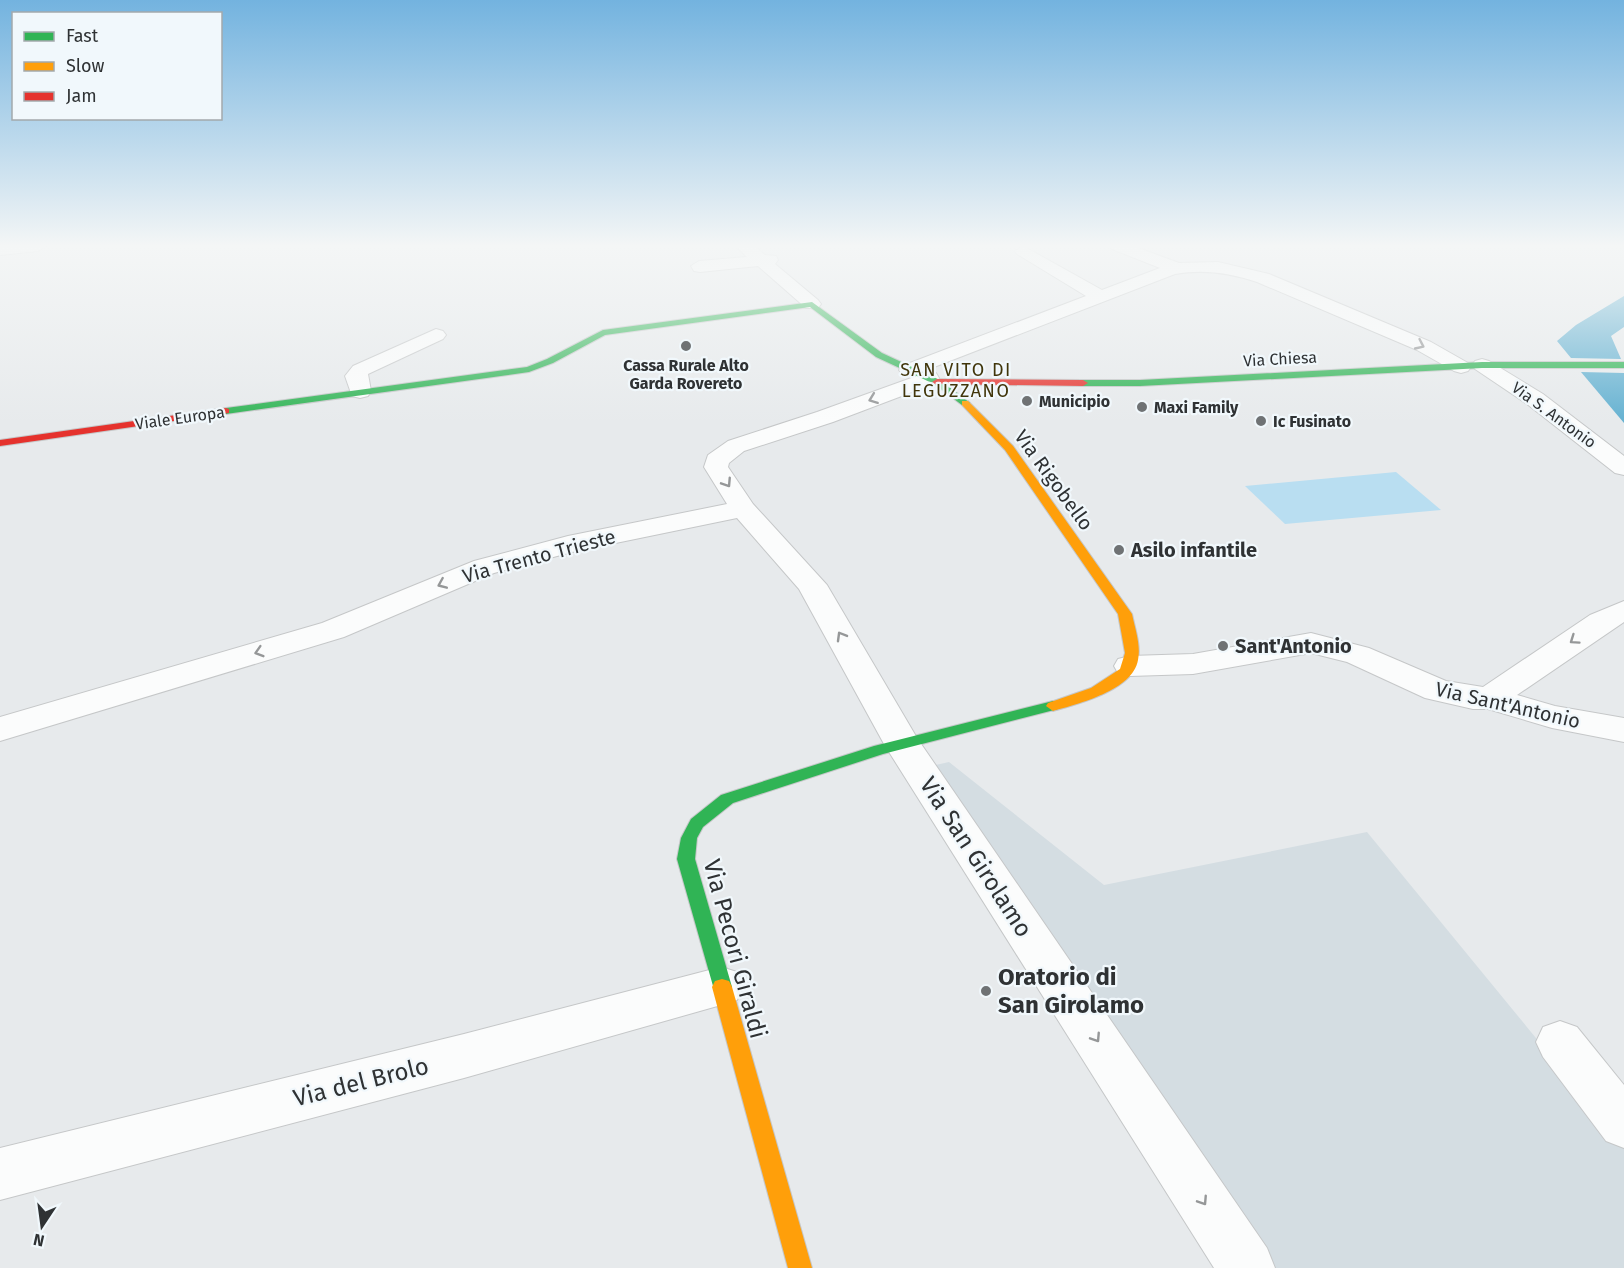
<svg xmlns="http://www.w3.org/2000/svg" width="1624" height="1268" font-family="'Fira Sans',sans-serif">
	<rect width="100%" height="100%" fill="#e7eaec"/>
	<!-- built -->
	<path fill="#d4dde2" d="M949,762l155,123 263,-53 219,267 38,5v164h-362l-344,-499z"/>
	<!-- green -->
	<path fill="#b9def1" d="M1396,472l45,38 -156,14 -40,-38z"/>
	<!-- water -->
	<g fill="#64b1d1">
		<path d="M1624,296v31l-13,9 10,23 -50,-1 -14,-17 19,-16z"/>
		<path d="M1581,372l43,1v50z"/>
	</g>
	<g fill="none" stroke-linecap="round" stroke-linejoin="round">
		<defs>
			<g id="street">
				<path d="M0,246h46l-8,5 -38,4z"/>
				<path d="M736,246h18l11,9 11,1 2,4 -3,4 43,36 3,4 -3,4h-12l-48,-42 -58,6 -6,-1 -3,-5 8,-5 48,-4z"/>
				<path d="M1023,246l79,44 58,-22 -48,-19 -2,-3h23l46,17 39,-1 51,12 162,68 37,21 3,4 -3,4 -7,2 -7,-2 -37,-21 -160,-68c-27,-9 -53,-13 -82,-8l-259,100 -7,2 -7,-2 -3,-4 3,-4 184,-70 -69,-42 -2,-3z"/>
				<path d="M436,329l7,2 3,4 -3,4 -75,35 3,17 -3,5 -8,2 -8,-2 -7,-20 8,-10z"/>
				<path d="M1482,359l7,2 54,33 81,62v19l-9,-2 -88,-69 -52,-35 -3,-4 3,-4z"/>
				<path d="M928,372l8,1 3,5 -3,5 -103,39 -89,29 -15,12 -1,4 25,37 74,81 90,153 350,510 8,20h-61l-330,-524 -85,-155 -62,-71 -165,34 -78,21 -150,64 -344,104v-24l322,-94 152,-62 94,-25 159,-32 -23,-37 4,-12 20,-14 89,-29z"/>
				<path d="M1624,601v21l-107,73 38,11 69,12v24l-72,-14 -64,-19h-15l-48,-11 -78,-36 -36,-9 -118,21 -63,2 -12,-3 -4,-7 4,-7 12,-3 63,-2 118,-21 58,15 77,33 37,6 107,-72z"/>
				<path d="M721,967l16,5 7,14 -7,14 -16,5 -257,73 -464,122v-52l464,-114z"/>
				<path d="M1560,1021l17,6 47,58v63l-18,-7 -63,-84 -7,-15 7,-15z"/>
			</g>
			<g id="fast">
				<path d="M812,302l70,51 58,27 30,23 -8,2 -28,-21 -58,-27 -66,-50 -205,28 -52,28 -24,9 -303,42 -5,-3 5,-3 301,-41 20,-8 56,-29z"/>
				<path d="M1482,362h142v6h-142l-342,18h-57l-5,-3 5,-3h57z"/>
				<path d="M1053,701l7,5 -2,3 -175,45 -150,49 -30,24 -6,11 -2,21 37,128 -3,6 -7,2 -7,-2 -38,-134 4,-21 10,-19 30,-24 153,-49z"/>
			</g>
			<g id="slow">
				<path d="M962,401h6l45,45 119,168c3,15 9,31 6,46 -5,30 -60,44 -85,51l-7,-5 2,-3 43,-15 29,-19 5,-16 -7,-39 -113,-164 -43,-45z"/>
				<path d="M722,979l7,2 3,6 80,281h-24l-76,-281 3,-6z"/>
			</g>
			<g id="jam">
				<path d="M937,379l146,1 5,3 -5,3 -149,-2 -2,-2z"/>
				<path d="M226,408l3,1v4l-229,33v-6z"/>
			</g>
		</defs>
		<!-- street casing -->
		<use href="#street" stroke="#c5c7c8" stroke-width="2"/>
		<!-- fast casing -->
		<use href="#fast" stroke="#c5c7c8" stroke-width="2"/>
		<!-- slow casing -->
		<use href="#slow" stroke="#c5c7c8" stroke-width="2"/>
		<!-- jam casing -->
		<use href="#jam" stroke="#c5c7c8" stroke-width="2"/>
		<!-- street -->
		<use href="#street" fill="#fbfcfc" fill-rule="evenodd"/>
		<!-- fast -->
		<use href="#fast" fill="#30b455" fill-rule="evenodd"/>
		<!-- slow -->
		<use href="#slow" fill="#ff9f0a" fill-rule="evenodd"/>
		<!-- jam -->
		<use href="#jam" fill="#e5322d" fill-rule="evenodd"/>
	</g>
	<!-- one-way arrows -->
	<defs><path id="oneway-chevron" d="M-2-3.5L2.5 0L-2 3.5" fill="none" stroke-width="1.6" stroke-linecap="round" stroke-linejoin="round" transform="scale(1.5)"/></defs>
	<g stroke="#959798">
		<use href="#oneway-chevron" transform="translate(1420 345) rotate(25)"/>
		<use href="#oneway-chevron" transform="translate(873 399) rotate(159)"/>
		<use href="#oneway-chevron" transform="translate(727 483) rotate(57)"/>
		<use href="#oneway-chevron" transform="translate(442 584) rotate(157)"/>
		<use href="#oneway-chevron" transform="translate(841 636) rotate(-120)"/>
		<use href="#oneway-chevron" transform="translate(1574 640) rotate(145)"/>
		<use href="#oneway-chevron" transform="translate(259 652) rotate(163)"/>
		<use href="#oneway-chevron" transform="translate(1096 1038) rotate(57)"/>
		<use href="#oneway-chevron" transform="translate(1203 1201) rotate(57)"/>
	</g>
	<!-- sky -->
	<linearGradient id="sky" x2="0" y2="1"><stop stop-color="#73b3df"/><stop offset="0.58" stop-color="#f4f6f6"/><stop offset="1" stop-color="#f4f6f6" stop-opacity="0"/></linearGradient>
	<rect width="1624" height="424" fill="url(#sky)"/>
	<!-- markers -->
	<g fill="#6f7274" stroke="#f1f8fc" stroke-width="2">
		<circle cx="686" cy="346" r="6"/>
		<circle cx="1027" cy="401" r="6"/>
		<circle cx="1142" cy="407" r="6"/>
		<circle cx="1261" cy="421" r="6"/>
		<circle cx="1119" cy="550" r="6"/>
		<circle cx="1223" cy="646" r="6"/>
		<circle cx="986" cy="991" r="6"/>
	</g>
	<g text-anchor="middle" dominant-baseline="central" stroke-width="4.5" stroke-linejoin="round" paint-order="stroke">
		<!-- far-street labels -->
		<g font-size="16" fill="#2f3234" stroke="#f1f8fc">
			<text transform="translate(1280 359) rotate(-3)">Via Chiesa</text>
			<text transform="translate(1554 415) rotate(36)">Via S. Antonio</text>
			<text transform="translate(180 418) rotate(-8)">Viale Europa</text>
		</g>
		<!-- far-poi labels -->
		<g font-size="16" font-weight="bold" fill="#2f3234" stroke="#f1f8fc" text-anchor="start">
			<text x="686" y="365" text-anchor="middle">Cassa Rurale Alto<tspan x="686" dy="18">Garda Rovereto</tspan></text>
			<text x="1039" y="401">Municipio</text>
			<text x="1154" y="407">Maxi Family</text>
			<text x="1273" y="421">Ic Fusinato</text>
		</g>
		<!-- far-quarter labels -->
		<g font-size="18" letter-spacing="1.5" fill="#41360b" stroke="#f1f8fc">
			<text x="956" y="370">SAN VITO DI<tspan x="956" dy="21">LEGUZZANO</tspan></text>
		</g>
		<!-- street labels -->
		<g font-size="20" fill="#2f3234" stroke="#f1f8fc">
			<text transform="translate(1054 480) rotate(54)">Via Rigobello</text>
			<text transform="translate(539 556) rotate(-15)">Via Trento Trieste</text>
			<text transform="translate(1508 705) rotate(13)">Via Sant'Antonio</text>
		</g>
		<!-- poi labels -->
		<g font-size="20" font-weight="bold" fill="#2f3234" stroke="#f1f8fc" text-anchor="start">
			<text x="1131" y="550">Asilo infantile</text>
			<text x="1235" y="646">Sant'Antonio</text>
		</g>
		<!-- near-street labels -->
		<g font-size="24" fill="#2f3234" stroke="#f1f8fc">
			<text transform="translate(976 857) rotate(57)">Via San Girolamo</text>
			<text transform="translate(735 949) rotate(75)">Via Pecori Giraldi</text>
			<text transform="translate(361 1082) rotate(-14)">Via del Brolo</text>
		</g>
		<!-- near-poi labels -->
		<g font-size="24" font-weight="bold" fill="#2f3234" stroke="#f1f8fc" text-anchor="start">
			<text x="998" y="977">Oratorio di<tspan x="998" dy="28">San Girolamo</tspan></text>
		</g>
	</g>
	<!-- legend -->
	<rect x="12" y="12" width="210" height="108" fill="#f1f8fc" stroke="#a3a9ac" stroke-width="1.5"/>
	<rect x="24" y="32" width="30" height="9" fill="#30b455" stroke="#a3a9ac" stroke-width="1.5"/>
	<text x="66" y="42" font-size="18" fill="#2f3234">Fast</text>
	<rect x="24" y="62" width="30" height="9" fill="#ff9f0a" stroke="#a3a9ac" stroke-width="1.5"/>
	<text x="66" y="72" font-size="18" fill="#2f3234">Slow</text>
	<rect x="24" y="92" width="30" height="9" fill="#e5322d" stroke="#a3a9ac" stroke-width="1.5"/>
	<text x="66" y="102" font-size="18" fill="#2f3234">Jam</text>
	<!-- north arrow -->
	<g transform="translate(42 1226) rotate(193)" stroke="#f1f8fc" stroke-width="4.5" paint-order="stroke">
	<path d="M0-4.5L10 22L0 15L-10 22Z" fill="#2f3234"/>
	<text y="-9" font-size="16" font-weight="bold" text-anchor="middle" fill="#2f3234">N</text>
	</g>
</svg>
